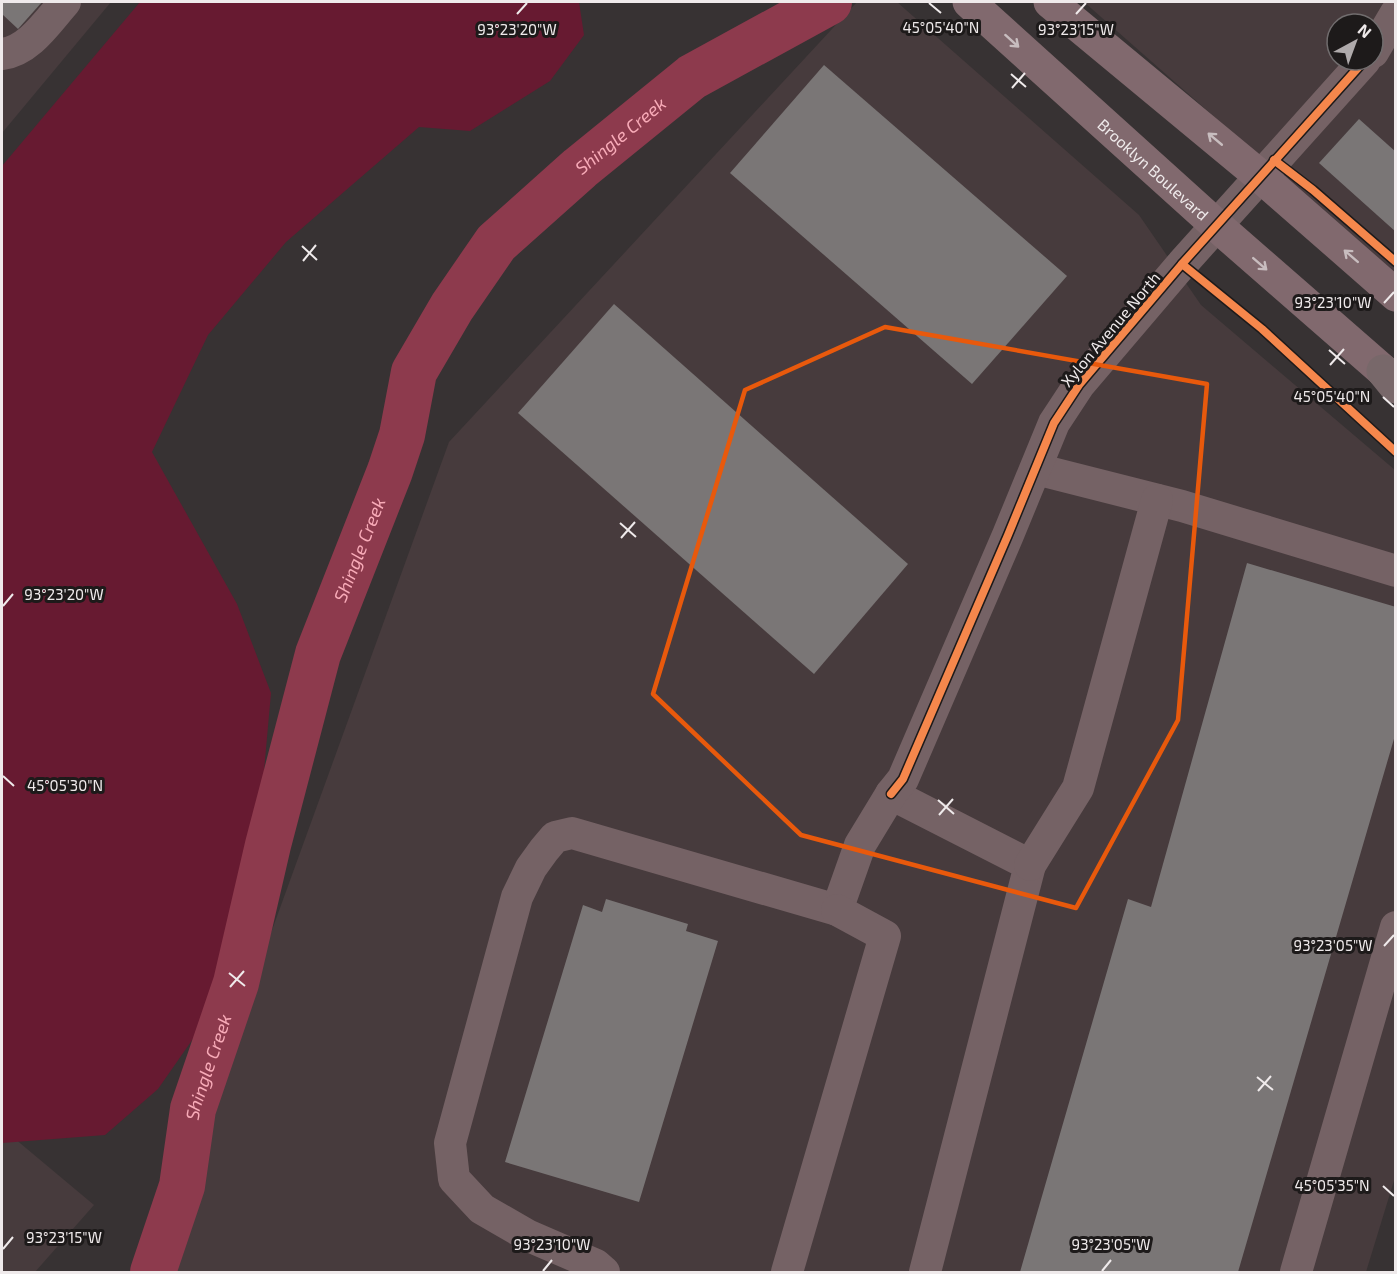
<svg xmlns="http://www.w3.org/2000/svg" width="1397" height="1274" font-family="'Exo 2',sans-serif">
	<rect width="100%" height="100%" fill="#373233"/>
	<!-- built -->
	<g fill="#473b3d" fill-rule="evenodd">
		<path d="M2,2h109l-109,131z"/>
		<path d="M857,2h40l242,213 62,90 194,165 1,704 -30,98h-1218l301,-830z"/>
		<path d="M1084,2h311v274zM1337,24h36v36h-36z"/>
		<path d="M2,1128l92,77 -59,67h-33z"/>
	</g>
	<!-- green -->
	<path fill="#671a31" d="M140,2h439l5,33 -34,46 -80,50 -51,-4 -133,115 -78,93 -56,117 85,152 34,89 -13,145 -39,133 -22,62 -39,56 -53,46 -103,8v-977z"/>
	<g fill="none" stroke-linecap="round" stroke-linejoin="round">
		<!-- river -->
		<path stroke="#8d3a4d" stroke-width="46" id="s1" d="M153,1272l29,-86 11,-77 43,-126 32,-138 50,-191 72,-183 12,-36 12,-63 38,-65 44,-64 84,-75 112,-91 137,-75"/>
	</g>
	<!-- building -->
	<g fill="#7a7676">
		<path d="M2,2h40l-24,27 -16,-15z"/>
		<path d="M824,65l243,211 -95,108 -242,-211z"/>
		<path d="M1359,119l37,33v80l-77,-69z"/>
		<path d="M614,304l294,260 -94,110 -296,-261z"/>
		<path d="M1247,563l149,44v125l-158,540h-218l108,-373 23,8z"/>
		<path d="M606,899l82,25 -2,7 32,10 -79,261 -134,-40 78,-257 19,7z"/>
	</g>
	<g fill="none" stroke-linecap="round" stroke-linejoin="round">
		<!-- minor -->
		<g stroke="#756265" stroke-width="32">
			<path d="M1373,52l23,-39"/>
			<path d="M2,54c27,-3 46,-33 63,-52"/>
			<path d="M1036,469l146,37 214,65"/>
			<path d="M891,794l139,71 -105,407"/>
			<path d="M1030,865l48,-77 79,-288"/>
			<path d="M604,1272l-8,-7 -67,-29 -47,-27 -28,-30 -4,-36 67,-246 14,-29 13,-18 11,-13 17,-4 265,77 23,-65 31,-51 12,-15 105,-244 46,-112 25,-38 103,-121 183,-204"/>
			<path d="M787,1272l98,-336 -48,-26"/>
			<path d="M1296,1272l100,-345"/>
		</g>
		<!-- major -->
		<g stroke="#81696e" stroke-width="33">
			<path id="s2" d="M969,2l247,223 180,157"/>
			<path d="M1050,2l210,174 136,119"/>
		</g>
		<!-- highway -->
		<path stroke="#78686a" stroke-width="33" d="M1383,371l13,16"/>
		<defs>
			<g id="cycleway">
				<path d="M1274,160l39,30 83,72"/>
				<path d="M1182,264l80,65 134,123"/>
				<path d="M891,794l12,-15 105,-244 46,-112 25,-38 103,-121 183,-204"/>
			</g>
		</defs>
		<!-- cycleway casing -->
		<use href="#cycleway" stroke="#1d1a1a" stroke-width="11"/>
		<!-- cycleway -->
		<use href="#cycleway" stroke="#f5874c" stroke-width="8"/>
	</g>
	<!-- one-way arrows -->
	<defs><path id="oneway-shaft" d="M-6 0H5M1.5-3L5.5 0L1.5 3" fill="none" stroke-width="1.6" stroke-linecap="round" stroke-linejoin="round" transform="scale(1.5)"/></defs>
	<g stroke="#c8bdbf">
		<use href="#oneway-shaft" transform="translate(1012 41) rotate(42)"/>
		<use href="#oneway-shaft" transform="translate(1215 139) rotate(-140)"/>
		<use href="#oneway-shaft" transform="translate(1351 256) rotate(-139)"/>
		<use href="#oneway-shaft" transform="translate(1260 264) rotate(41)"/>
	</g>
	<!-- marked area -->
	<path fill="none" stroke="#e8590c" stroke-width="4.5" stroke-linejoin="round" d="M885,327l322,57 -29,336 -102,188 -275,-73 -148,-141 92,-304z"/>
	<!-- ticks -->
	<path fill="none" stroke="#efeaeb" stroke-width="2" d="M929,3l12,10M517,14l10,-11M1076,14l10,-11M1011,74l15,13M1012,88l13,-15M302,246l15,14M303,261l13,-16M1384,303l10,-11M1329,350l16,14M1330,365l14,-16M1383,397l11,10M620,523l16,14M621,538l14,-16M3,606l10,-12M3,776l11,10M938,800l16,14M939,815l14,-16M1384,946l10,-11M229,973l16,13M230,987l14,-16M1257,1077l16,13M1258,1091l13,-15M1383,1186l11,10M3,1249l10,-12M543,1271l9,-11M1102,1271l9,-11"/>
	<g text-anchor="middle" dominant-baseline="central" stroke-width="6" stroke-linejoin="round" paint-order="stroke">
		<!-- street labels -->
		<g font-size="16" fill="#efeaeb" stroke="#1d1a1a">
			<text stroke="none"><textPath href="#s2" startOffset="249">Brooklyn Boulevard</textPath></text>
			<text transform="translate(1110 329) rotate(-50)">Xylon Avenue North</text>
		</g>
		<!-- water labels -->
		<g font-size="18" font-style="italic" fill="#f8abb8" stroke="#1d1a1a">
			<text stroke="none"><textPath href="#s1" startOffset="1257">Shingle Creek</textPath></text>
			<text stroke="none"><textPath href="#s1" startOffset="753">Shingle Creek</textPath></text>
			<text stroke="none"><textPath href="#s1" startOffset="213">Shingle Creek</textPath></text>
		</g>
	</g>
	<g font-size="15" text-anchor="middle" fill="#efeaeb" stroke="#1d1a1a" stroke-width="6" stroke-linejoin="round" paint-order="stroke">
		<text x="941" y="33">45°05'40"N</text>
		<text x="517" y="35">93°23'20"W</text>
		<text x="1076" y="35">93°23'15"W</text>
		<text x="1333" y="308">93°23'10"W</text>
		<text x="1332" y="402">45°05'40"N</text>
		<text x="64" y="600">93°23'20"W</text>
		<text x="65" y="791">45°05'30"N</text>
		<text x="1333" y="951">93°23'05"W</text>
		<text x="1332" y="1191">45°05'35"N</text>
		<text x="64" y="1243">93°23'15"W</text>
		<text x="552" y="1250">93°23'10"W</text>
		<text x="1111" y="1250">93°23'05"W</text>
	</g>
	<!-- border -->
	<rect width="1397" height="1274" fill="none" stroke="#efeaeb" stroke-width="6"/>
	<!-- north arrow -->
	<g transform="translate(1355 42) rotate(41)"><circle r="28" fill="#1d1a1a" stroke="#716d6e" stroke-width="1.5"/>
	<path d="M0-4.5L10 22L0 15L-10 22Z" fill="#afaaab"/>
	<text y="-9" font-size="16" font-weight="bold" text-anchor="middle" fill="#efeaeb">N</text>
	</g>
</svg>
